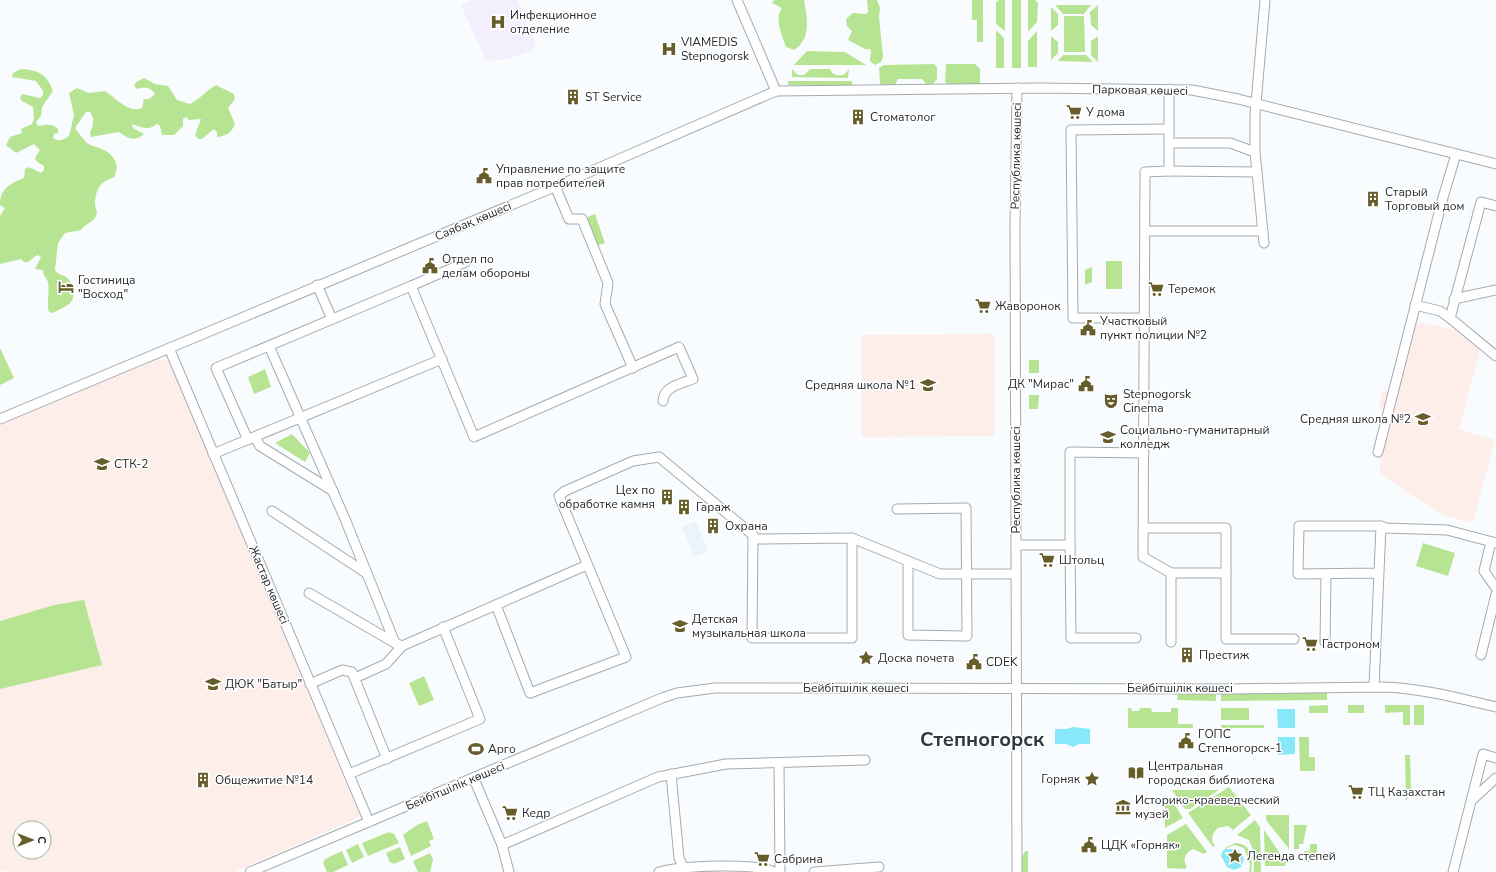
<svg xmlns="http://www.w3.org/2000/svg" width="1496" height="872" font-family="'Nunito Sans',sans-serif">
	<rect width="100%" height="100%" fill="#f9fcfe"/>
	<!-- built -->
	<path fill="#e9f4fd" d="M696,521l12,30 -14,6 -12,-30z"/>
	<!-- education -->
	<g fill="#fdeee9" fill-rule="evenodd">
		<path d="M1408,320l53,11 19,20 -21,78 36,11 -22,83 -30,-8 -56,-36 -7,-6v-14l-6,-2 12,-48 -7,-2 4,-17 8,2z"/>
		<path d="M994,334v102l-132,1v-102z"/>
		<path d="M157,358l13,4 190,455 -126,55h-224l-10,-2v-446zM20,828h24v24h-24z"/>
	</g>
	<!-- medical -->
	<path fill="#f3effc" d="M473,0h45l17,43 -2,7 -26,9 -21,2 -25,-56z"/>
	<!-- green -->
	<g fill="#b7e492">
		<path d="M774,0h30c3,18 8,39 -10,50l-8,-3c-4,-12 -12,-28 -4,-39l-10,-5z"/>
		<path d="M867,0h10l3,8 -1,9 4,40 -2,5 -6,3 -5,-4 1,-10 -1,-2h-5l-17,-9 4,-9 -5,-5 -1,-7 7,-6 13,1 2,-2z"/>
		<path d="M972,0h11v42h-6v-22h-5z"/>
		<path d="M999,0h6v31l-9,-7v-22z"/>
		<rect x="1012" y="0" width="9" height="68"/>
		<path d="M1028,0h7l3,3 -1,19 -9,10z"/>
		<path d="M1055,5h36l-7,9h-21z"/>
		<path d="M1098,5v26l-7,-6 -1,-13z"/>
		<path d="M1051,7l7,7v11l-7,6z"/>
		<path d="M1064,16h20l1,36h-21z"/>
		<path d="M996,30l8,8v30h-8z"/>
		<path d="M1037,31v36h-9v-26z"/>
		<path d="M1051,36l7,6v11l-7,7z"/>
		<path d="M1098,36v26l-7,-7v-14z"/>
		<path d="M807,51l38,1 21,13h-72z"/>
		<path d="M1063,55h23l7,7 -35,-1z"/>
		<path d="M934,64l3,3v12l-4,5h-7l-4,-5h-24l-3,6h-15l-1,-17 5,-3z"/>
		<path d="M946,64h29l5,5v15h-32l-3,-2z"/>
		<path d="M21,69c17,1 26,5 32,22l-11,16 -1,9 -5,6 2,4c8,-1 14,-3 20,3v4l-4,1 -1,4c6,4 10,2 16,-2l5,-21 -5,-22 8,-5 12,5 16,-2c11,7 24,23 37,17l2,-9h5l6,-5c-5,-7 -10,-7 -18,-5l-3,-3 2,-4 8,-4 11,6 13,2 9,14 13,4c10,-5 16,-13 26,-19l18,9 1,5 -7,9 7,16c-4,9 -8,12 -18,13v-5l-3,-3 -12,10h-4l-3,-4 6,-16 -12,1 -3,-3 -3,2v7l-9,9h-12l-2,-9 -3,-2c-9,7 -14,4 -25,0l1,4 11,6c-10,8 -15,5 -25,-2l-28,5 -1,-4c3,-7 5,-14 0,-21h-4l-11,16c4,5 8,11 12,15 3,3 8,3 12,5 14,5 22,15 15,29 -13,5 -18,10 -19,26 0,6 4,9 0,15 -4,5 -10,6 -14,12l-16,3 -7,10 -3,27c3,5 6,4 11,7 7,5 11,19 4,26 -4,4 -12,7 -17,10l-4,-1c-3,-10 1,-20 -1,-30 -2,-5 -5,-6 -5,-12l-8,-1 6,-12 -4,-2 -9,7h-4l-3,-3 -21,5v-48l5,-8 -5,-3c0,-16 9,-21 24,-27l1,-9 4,-2 12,6 3,-3v-4l-7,-4 -2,-4 5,-8 -6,-6 -18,9 -10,-8 4,-8 12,-4 -1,-4 11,-5 2,-5 -1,-12 -11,-6 -2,-3 2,-4 18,4 3,-3v-4l-7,-10 -24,-4 1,-4z"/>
		<path d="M792,69l6,6h6l6,-6h20l2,4c7,4 13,3 17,-4l-1,9 -56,-1z"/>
		<rect x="788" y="81" width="64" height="4"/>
		<path d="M595,214l10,29 -9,3 -11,-28z"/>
		<rect x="1106" y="261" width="16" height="28"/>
		<path d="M1092,267v15l-7,3v-15z"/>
		<path d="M0,348l14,30 -14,7z"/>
		<rect x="1029" y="360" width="10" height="13"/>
		<path d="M265,369l6,18 -17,7 -6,-17z"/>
		<path d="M1029,395h10l-1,14h-9z"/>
		<path d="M292,434l18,19 -5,9 -30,-19z"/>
		<path d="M1423,543l32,10 -7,23 -32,-10z"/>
		<path d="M84,600l18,65 -102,24v-68l54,-16z"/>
		<path d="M424,676l10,24 -15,6 -10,-23z"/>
		<path d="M1216,693v8l-39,-1 1,-6z"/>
		<path d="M1221,693h106v7l-106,1z"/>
		<path d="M1328,705v8h-19v-7z"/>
		<rect x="1348" y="705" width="16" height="8"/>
		<path d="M1385,705h25v20h-7v-13l-18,1z"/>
		<rect x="1414" y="705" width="10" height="20"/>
		<path d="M1128,708h3l1,3h7l1,-3h11l1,4h19v-4h7v16h15v4h-65z"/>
		<rect x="1221" y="708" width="28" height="12"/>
		<rect x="1221" y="725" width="43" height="3"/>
		<path d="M1299,737h10v20h6v14h-15z"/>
		<path d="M1405,755h5l1,32 -5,15z"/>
		<path d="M1229,787l22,28 -18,15 -5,-4 -10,2c-6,5 -8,11 -3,18l-2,1 -25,-34z"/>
		<path d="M1172,790h47l-29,19h-5z"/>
		<path d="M1165,803l10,2 8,13 -18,10z"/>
		<path d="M1266,815h23v34l-23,-29z"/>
		<path d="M1255,820l5,7 1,45h-7v-19l-5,-13 -12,-5z"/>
		<path d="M427,821l7,18 -5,2 2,5 -20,10 -8,-21 14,-10z"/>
		<path d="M1186,824l21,28 -3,2 -11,-5c-8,4 -11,10 -6,18l-2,2 -18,-1v-33z"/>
		<path d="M1294,825h13l-4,19h-4v5h-5z"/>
		<path d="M1264,830l22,32 -1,4h-20z"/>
		<path d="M389,832l5,2 5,9 -31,13 -6,-13z"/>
		<path d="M1235,843c17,0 18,16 16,29h-2l1,-8 -6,-16 -10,-3 -9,4v-1z"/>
		<path d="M358,844l6,13 -12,6 -6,-13z"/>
		<path d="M1310,844h7v10h-5v4l-4,4h-4v-11h6z"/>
		<path d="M400,847l5,12 -11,5 -4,-2 -4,-9z"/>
		<path d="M342,851l6,14 -15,7h-6l-4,-9 2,-4z"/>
		<path d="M1025,851h3v21h-6v-15z"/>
		<path d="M430,853l3,7 -3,12h-12l-5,-11z"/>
	</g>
	<!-- water -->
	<g fill="#86e8f8">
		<path d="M1277,709h18v19h-17z"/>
		<path d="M1073,727l17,2v15h-11l-6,3 -7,-3h-11v-15h11z"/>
		<path d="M1278,737h17v17l-17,1z"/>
		<path d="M1225,849h9l7,3 3,7 -3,8 -7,3 -7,-3 -6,-11 1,-4z"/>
	</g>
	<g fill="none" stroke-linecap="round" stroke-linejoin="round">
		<defs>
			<g id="minor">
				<path d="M737,0l39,91"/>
				<path d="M1017,88l-2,137 2,647"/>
				<path d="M1169,89v82l-24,1 -2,385 28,16h55"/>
				<path d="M1169,143h61l25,9"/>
				<path d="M1169,171l88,1"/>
				<path d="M555,186l14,33h13l26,64 -3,21 28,64"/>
				<path d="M1496,206l-15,-4 -31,116 46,38"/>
				<path d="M1146,231h117"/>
				<path d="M1264,243l-9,-91v-37l10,-115"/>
				<path d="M317,285l15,34"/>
				<path d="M411,286l55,-24"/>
				<path d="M1454,299l42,-9"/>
				<path d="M1415,305l25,6 10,7"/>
				<path d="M1145,318h-72l-2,-188 98,-1"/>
				<path d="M269,346l76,173 50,124 7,3"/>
				<path d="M169,348l200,474"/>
				<path d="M0,419l571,-239 205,-89 263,-3 153,2 46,9 258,65"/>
				<path d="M255,438l5,8 73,45"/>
				<path d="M248,440l-32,-72 195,-82 63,151 205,-90 14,32c-12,5 -29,7 -30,22"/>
				<path d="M1378,452l64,-251 14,-47"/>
				<path d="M213,454l229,-95"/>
				<path d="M897,509l69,-1 1,128 -59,-1v-74"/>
				<path d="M272,511l94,62"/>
				<path d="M1381,526l5,2 61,2 49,13"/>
				<path d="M1144,528h82v111h68"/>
				<path d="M753,539l99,-1 88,36h76"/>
				<path d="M1491,542l-7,29 12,17"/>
				<path d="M1016,545h54v-93l74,1"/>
				<path d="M1070,545l1,93h65"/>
				<path d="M1171,573v69"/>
				<path d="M309,593l86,50"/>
				<path d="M496,605l34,88 96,-36 -67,-161 6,-5 68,-30 26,-4 94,78 -1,103h100v-100"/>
				<path d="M1325,642l1,-68"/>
				<path d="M1481,655l15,-61"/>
				<path d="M355,678l31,-14 16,-18 185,-81"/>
				<path d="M310,684l32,-14 10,2 35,87"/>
				<path d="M1374,687l7,-161h-82l-1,48 81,-1"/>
				<path d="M779,763l1,109"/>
				<path d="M349,774l131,-55 -37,-92"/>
				<path d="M671,774l8,84 4,9"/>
				<path d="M474,779l28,66 156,-68 68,-13 139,-4"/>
				<path d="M1472,800l24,-22"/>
				<path d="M502,845l7,27"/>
				<path d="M250,872l412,-174 15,-5 38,-5 507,1 160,-2c39,1 76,11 114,20"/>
				<path d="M659,872c22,-6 96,-10 115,0"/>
				<path d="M814,872l65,-5"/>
				<path d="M1453,872l30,-118 13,4"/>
			</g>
		</defs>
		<!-- minor casing -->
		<use href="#minor" stroke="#a4abb0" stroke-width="11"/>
		<!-- minor -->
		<use href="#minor" stroke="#fff" stroke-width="9"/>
	</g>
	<!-- icons -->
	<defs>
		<symbol id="hospital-bare" viewBox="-9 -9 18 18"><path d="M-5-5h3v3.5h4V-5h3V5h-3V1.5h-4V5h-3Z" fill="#665d2a" stroke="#fff" stroke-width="2.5" paint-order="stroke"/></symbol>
		<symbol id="building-bare" viewBox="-9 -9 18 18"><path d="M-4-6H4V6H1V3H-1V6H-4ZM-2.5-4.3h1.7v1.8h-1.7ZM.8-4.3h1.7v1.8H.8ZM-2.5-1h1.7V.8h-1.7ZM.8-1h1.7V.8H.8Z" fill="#665d2a" stroke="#fff" stroke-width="2.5" paint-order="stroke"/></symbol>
		<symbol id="supermarket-bare" viewBox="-9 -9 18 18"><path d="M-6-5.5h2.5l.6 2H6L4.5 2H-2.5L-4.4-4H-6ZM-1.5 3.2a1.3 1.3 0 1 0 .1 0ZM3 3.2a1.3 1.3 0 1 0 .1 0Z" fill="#665d2a" stroke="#fff" stroke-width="2.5" paint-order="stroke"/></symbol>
		<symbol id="civic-bare" viewBox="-9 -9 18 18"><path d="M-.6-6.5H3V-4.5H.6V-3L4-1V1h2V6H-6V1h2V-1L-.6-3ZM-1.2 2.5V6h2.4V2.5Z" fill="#665d2a" stroke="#fff" stroke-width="2.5" paint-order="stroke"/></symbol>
		<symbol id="hotel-bare" viewBox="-9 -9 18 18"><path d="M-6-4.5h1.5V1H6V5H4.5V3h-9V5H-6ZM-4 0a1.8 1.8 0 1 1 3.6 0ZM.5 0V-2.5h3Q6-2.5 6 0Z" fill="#665d2a" stroke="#fff" stroke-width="2.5" paint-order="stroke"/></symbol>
		<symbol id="school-bare" viewBox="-9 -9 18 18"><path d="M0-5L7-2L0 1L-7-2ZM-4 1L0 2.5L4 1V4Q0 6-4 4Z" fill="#665d2a" stroke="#fff" stroke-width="2.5" paint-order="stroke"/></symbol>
		<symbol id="theatre-bare" viewBox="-9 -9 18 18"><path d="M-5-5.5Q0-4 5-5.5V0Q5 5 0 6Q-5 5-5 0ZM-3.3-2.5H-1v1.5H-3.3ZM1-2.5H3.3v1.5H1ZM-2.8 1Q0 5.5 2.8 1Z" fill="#665d2a" stroke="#fff" stroke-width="2.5" paint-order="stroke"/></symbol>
		<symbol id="university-bare" viewBox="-9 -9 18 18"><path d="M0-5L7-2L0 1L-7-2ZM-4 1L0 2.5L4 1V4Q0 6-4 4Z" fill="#665d2a" stroke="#fff" stroke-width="2.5" paint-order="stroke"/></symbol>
		<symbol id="sight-bare" viewBox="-9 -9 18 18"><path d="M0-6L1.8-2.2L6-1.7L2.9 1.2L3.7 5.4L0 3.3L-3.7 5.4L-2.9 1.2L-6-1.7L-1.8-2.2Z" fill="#665d2a" stroke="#fff" stroke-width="2.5" paint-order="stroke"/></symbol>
		<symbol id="stadium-bare" viewBox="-9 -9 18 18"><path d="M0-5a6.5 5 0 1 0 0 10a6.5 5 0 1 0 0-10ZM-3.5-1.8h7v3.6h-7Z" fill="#665d2a" stroke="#fff" stroke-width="2.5" paint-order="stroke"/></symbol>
		<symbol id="library-bare" viewBox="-9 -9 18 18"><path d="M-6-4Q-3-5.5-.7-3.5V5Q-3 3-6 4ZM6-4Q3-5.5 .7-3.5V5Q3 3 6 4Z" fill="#665d2a" stroke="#fff" stroke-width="2.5" paint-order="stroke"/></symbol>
		<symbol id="museum-bare" viewBox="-9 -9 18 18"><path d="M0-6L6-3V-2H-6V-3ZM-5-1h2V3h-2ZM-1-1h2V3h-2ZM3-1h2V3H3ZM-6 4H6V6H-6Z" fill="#665d2a" stroke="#fff" stroke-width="2.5" paint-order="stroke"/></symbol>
	</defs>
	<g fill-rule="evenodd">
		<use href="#hospital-bare" x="487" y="11" width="22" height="22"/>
		<use href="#hospital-bare" x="658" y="38" width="22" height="22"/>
		<use href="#building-bare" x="562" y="86" width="22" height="22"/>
		<use href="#supermarket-bare" x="1063" y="101" width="22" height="22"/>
		<use href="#building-bare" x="847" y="106" width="22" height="22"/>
		<use href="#civic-bare" x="473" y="165" width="22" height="22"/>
		<use href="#building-bare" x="1362" y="188" width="22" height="22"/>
		<use href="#civic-bare" x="419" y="255" width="22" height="22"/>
		<use href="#hotel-bare" x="55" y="276" width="22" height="22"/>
		<use href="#supermarket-bare" x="1145" y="278" width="22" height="22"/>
		<use href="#supermarket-bare" x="972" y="295" width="22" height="22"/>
		<use href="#civic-bare" x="1077" y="317" width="22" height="22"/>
		<use href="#civic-bare" x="1075" y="373" width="22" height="22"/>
		<use href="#school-bare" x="917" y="374" width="22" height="22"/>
		<use href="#theatre-bare" x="1100" y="390" width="22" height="22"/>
		<use href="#school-bare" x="1412" y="408" width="22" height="22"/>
		<use href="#university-bare" x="1097" y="426" width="22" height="22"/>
		<use href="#university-bare" x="91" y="453" width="22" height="22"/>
		<use href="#building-bare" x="656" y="486" width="22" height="22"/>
		<use href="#building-bare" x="673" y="496" width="22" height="22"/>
		<use href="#building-bare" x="702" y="515" width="22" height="22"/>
		<use href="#supermarket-bare" x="1036" y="549" width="22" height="22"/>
		<use href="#school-bare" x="669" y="615" width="22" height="22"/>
		<use href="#supermarket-bare" x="1299" y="633" width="22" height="22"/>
		<use href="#building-bare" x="1176" y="644" width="22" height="22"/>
		<use href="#sight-bare" x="855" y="647" width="22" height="22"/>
		<use href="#civic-bare" x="963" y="651" width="22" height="22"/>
		<use href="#school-bare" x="202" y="673" width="22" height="22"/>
		<use href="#civic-bare" x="1175" y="730" width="22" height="22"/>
		<use href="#stadium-bare" x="465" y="738" width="22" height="22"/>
		<use href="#library-bare" x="1125" y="762" width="22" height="22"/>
		<use href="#sight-bare" x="1081" y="768" width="22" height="22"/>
		<use href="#building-bare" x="192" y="769" width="22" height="22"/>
		<use href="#supermarket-bare" x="1345" y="781" width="22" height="22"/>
		<use href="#museum-bare" x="1112" y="796" width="22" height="22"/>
		<use href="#supermarket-bare" x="499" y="802" width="22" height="22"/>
		<use href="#civic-bare" x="1078" y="834" width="22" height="22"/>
		<use href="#sight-bare" x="1224" y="845" width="22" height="22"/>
		<use href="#supermarket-bare" x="751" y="848" width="22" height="22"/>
	</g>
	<g text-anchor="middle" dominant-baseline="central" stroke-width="3" stroke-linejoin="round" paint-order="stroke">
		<!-- poi labels -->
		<g font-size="12" fill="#282b2d" stroke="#fff" text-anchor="start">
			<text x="510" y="15">Инфекционное<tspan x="510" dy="14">отделение</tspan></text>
			<text x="681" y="42">VIAMEDIS<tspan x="681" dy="14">Stepnogorsk</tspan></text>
			<text x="585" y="97">ST Service</text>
			<text x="1086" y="112">У дома</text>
			<text x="870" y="117">Стоматолог</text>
			<text x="496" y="169">Управление по защите<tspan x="496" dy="14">прав потребителей</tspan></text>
			<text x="1385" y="192">Старый<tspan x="1385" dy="14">Торговый дом</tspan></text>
			<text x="442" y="259">Отдел по<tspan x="442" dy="14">делам обороны</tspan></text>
			<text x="78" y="280">Гостиница<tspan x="78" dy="14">"Восход"</tspan></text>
			<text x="1168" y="289">Теремок</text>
			<text x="995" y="306">Жаворонок</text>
			<text x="1100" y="321">Участковый<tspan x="1100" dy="14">пункт полиции №2</tspan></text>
			<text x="1074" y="384" text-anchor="end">ДК "Мирас"</text>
			<text x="916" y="385" text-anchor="end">Средняя школа №1</text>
			<text x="1123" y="394">Stepnogorsk<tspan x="1123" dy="14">Cinema</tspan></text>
			<text x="1411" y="419" text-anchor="end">Средняя школа №2</text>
			<text x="1120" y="430">Социально-гуманитарный<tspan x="1120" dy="14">колледж</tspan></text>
			<text x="114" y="464">СТК-2</text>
			<text x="655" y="490" text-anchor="end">Цех по<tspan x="655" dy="14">обработке камня</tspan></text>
			<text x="696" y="507">Гараж</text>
			<text x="725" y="526">Охрана</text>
			<text x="1059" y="560">Штольц</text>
			<text x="692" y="619">Детская<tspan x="692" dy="14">музыкальная школа</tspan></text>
			<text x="1322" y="644">Гастроном</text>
			<text x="1199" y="655">Престиж</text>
			<text x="878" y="658">Доска почета</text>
			<text x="986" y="662">CDEK</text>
			<text x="225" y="684">ДЮК "Батыр"</text>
			<text x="1198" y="734">ГОПС<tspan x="1198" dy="14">Степногорск-1</tspan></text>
			<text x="488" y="749">Арго</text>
			<text x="1148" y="766">Центральная<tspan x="1148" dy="14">городская библиотека</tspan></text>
			<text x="1080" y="779" text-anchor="end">Горняк</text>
			<text x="215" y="780">Общежитие №14</text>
			<text x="1368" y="792">ТЦ Казахстан</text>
			<text x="1135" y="800">Историко-краеведческий<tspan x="1135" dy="14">музей</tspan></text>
			<text x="522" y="813">Кедр</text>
			<text x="1101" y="845">ЦДК «Горняк»</text>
			<text x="1247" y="856">Легенда степей</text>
			<text x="774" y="859">Сабрина</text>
		</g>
		<!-- street labels -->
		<g font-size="12" fill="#282b2d" stroke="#fff">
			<text transform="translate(1140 90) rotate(1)">Парковая көшесі</text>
			<text transform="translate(1016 156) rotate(-89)">Республика көшесі</text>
			<text transform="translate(473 221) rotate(-23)">Саябақ көшесі</text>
			<text transform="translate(1016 480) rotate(-90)">Республика көшесі</text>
			<text transform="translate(269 585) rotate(67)">Жастар көшесі</text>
			<text x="856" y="688">Бейбітшілік көшесі</text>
			<text x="1180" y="688">Бейбітшілік көшесі</text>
			<text transform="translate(455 786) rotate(-23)">Бейбітшілік көшесі</text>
		</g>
		<!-- town labels -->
		<g font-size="20" font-weight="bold" fill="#32383c" stroke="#fff">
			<text x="982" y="739">Степногорск</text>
		</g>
	</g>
	<!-- north arrow -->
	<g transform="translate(32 840) rotate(90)"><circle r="19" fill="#ffffff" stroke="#a9aaab"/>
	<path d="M0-3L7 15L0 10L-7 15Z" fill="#665d2a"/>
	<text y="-6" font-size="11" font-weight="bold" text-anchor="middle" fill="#282b2d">С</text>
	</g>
</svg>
